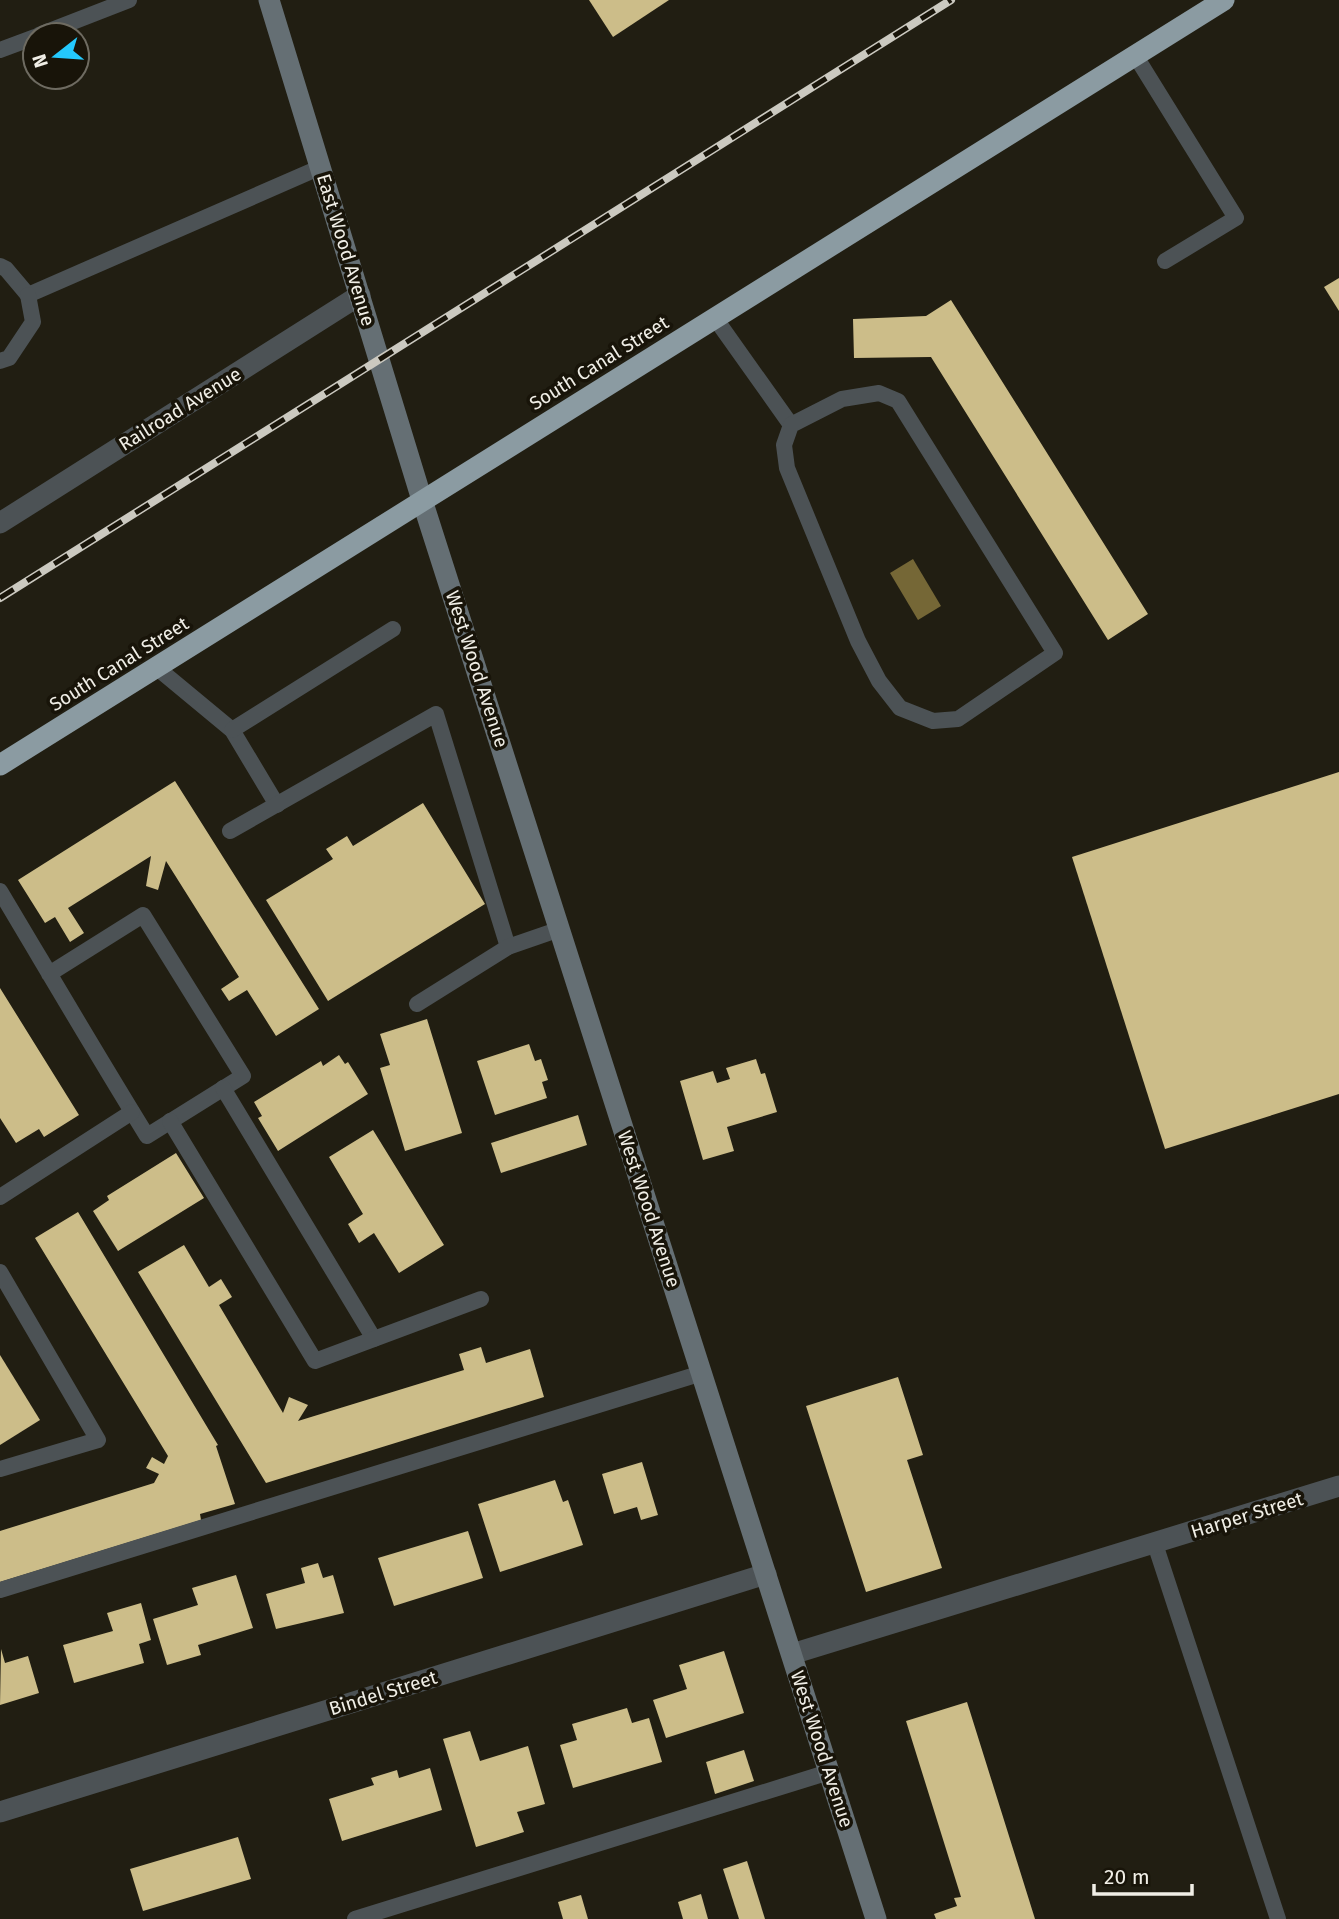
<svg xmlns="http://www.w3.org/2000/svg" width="1339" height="1919" font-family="'Fira Sans',sans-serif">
	<rect width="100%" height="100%" fill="#211e12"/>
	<!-- water -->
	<path fill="#756736" d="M913,559l28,47 -23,14 -28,-47z"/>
	<!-- building -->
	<g fill="#ccbd89">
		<path d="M589,0h80l-56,37z"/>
		<path d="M1339,278v33l-15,-24z"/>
		<path d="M951,300l197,314 -40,26 -177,-283 -77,1 -1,-39 73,-3z"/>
		<path d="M1339,772v322l-174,55 -93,-292z"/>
		<path d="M175,781l144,228 -43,27 -29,-46 -18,11 -8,-12 18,-12 -73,-116 -8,29 -12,-4 5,-30 -83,52 16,25 -14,9 -15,-25 -10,6 -27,-43z"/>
		<path d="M423,803l62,101 -157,97 -62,-101 67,-41 -7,-10 21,-13 6,10z"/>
		<path d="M0,988l79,127 -35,22 -5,-8 -23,14 -16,-25z"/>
		<path d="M427,1019l35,114 -57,18 -25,-83 10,-3 -10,-31z"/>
		<path d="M529,1044l6,17 6,-2 7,21 -6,2 5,16 -52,17 -18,-54z"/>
		<path d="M339,1055l6,9 3,-2 20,32 -90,57 -20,-33 4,-2 -8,-14 67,-41 2,5z"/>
		<path d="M756,1059l5,15 4,-1 12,39 -50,15 7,24 -31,9 -23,-79 33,-10 4,12 13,-4 -4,-11z"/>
		<path d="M578,1115l9,30 -86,28 -10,-30z"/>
		<path d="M373,1130l71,115 -45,28 -25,-40 -15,10 -11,-19 15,-10 -34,-57z"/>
		<path d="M176,1153l28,45 -86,53 -25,-40 16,-11 -2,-4z"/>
		<path d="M78,1212l140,233 -2,1 19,58 -35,10 1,6 -201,62v-51l154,-48 5,-9 -13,-6 6,-11 12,7 4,-8 -133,-218z"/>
		<path d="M184,1245l25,42 12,-8 11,18 -13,8 64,108 6,-16 19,8 -10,16 166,-51 -5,-16 22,-7 5,16 44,-14 14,48 -278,86 -128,-211z"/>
		<path d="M0,1355l40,65 -40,25z"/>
		<path d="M898,1377l25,78 -16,5 35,108 -76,24 -60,-186z"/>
		<path d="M642,1462l16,53 -17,5 -4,-13 -23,7 -12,-40z"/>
		<path d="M555,1480l8,22 5,-2 15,45 -83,27 -22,-68z"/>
		<path d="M468,1531l15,47 -89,28 -16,-48z"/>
		<path d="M318,1563l5,15 10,-3 11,38 -68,16 -10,-35 39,-11 -4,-15z"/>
		<path d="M236,1575l17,53 -55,17 3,10 -34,10 -14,-46 45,-14 -6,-17z"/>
		<path d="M141,1603l10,37 -12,4 5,19 -70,20 -11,-38 50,-14 -6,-18z"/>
		<path d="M1,1649l4,14 23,-7 11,37 -39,12z"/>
		<path d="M724,1651l20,62 -78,25 -13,-38 34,-11 -8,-24z"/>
		<path d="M967,1702l68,217h-99l-2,-5 23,-8 -3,-8 7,-1 -55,-176z"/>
		<path d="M627,1708l5,15 17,-5 13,44 -89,26 -13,-43 17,-5 -5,-16z"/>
		<path d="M470,1731l10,30 48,-15 17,58 -28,8 7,20 -48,15 -33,-108z"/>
		<path d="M744,1750l10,31 -39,13 -9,-32z"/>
		<path d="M430,1768l12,42 -100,31 -13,-42 45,-14 -3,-7 26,-8 2,8z"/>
		<path d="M238,1837l13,42 -108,32 -13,-42z"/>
		<path d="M747,1861l18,58h-26l-16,-50z"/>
		<path d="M701,1894l7,25h-25l-5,-17z"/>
		<path d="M581,1895l7,24h-25l-5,-17z"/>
	</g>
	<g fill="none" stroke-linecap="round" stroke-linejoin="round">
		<!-- lane -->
		<g stroke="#4c5255" stroke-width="16">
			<path d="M39,35l90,-35"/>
			<path d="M0,50l35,-13"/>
			<path d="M1135,55l101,163 -71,43"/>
			<path d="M0,266l6,3 22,26 293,-128"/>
			<path d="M715,318l76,107"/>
			<path d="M0,361l9,-3 24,-36 -5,-27"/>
			<path d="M879,393l19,8 157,252 -97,66 -25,2 -33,-13 -21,-27 -21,-40 -71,-173 -3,-23 7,-20 51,-26z"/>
			<path d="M156,667l76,63 45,75"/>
			<path d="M232,730l161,-101"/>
			<path d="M230,831l206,-117 72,233"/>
			<path d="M0,891c49,82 97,164 147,245l96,-60 -100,-161 -94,59"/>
			<path d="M417,1004l91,-57 52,-18"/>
			<path d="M223,1088l151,251"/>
			<path d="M170,1121l145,240 166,-62"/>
			<path d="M0,1197l132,-85"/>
			<path d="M0,1272l98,168 -98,29"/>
			<path d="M1155,1544l123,375"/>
			<path d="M0,1590l702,-217"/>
			<path d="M355,1919l474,-147"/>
		</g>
		<!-- street -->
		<g stroke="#4c5255" stroke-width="21">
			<path d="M0,523l360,-228"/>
			<path d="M792,1654l547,-168"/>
			<path d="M0,1812l766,-238"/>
		</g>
		<!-- secondary -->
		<path stroke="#656f74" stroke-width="21" d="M269,0l153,500 454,1419"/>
		<!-- highway -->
		<path stroke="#8b9ba2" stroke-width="21" d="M0,765l1224,-765"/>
		<defs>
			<path id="rail" d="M0,598l951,-598"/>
		</defs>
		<!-- rail casing -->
		<use href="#rail" stroke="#cbc9c0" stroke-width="8"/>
		<!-- rail -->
		<use href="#rail" stroke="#181409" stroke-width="5" stroke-dasharray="16" stroke-linecap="butt"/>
	</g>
	<g text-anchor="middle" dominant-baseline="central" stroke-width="7" stroke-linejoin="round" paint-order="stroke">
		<!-- street labels -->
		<g font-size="19" fill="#f0eee6" stroke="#181409">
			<text transform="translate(346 250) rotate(73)">East Wood Avenue</text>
			<text transform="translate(599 363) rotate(-32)">South Canal Street</text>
			<text transform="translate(180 409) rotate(-32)">Railroad Avenue</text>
			<text transform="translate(119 664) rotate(-32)">South Canal Street</text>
			<text transform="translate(477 669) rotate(72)">West Wood Avenue</text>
			<text transform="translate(649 1209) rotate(72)">West Wood Avenue</text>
			<text transform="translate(1247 1515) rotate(-17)">Harper Street</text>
			<text transform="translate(383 1693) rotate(-17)">Bindel Street</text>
			<text transform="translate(822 1749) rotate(72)">West Wood Avenue</text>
		</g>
	</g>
	<!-- north arrow -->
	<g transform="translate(56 56) rotate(253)"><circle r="33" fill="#181409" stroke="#6e6b61" stroke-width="2"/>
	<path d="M0-5L12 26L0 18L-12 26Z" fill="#24c9fe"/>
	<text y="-10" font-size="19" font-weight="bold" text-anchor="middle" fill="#f0eee6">N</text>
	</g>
	<!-- scale -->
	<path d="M1094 1884v10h98v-10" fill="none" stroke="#f0eee6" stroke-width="3.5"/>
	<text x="1104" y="1884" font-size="21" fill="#f0eee6" stroke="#181409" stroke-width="5" paint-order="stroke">20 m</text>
</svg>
